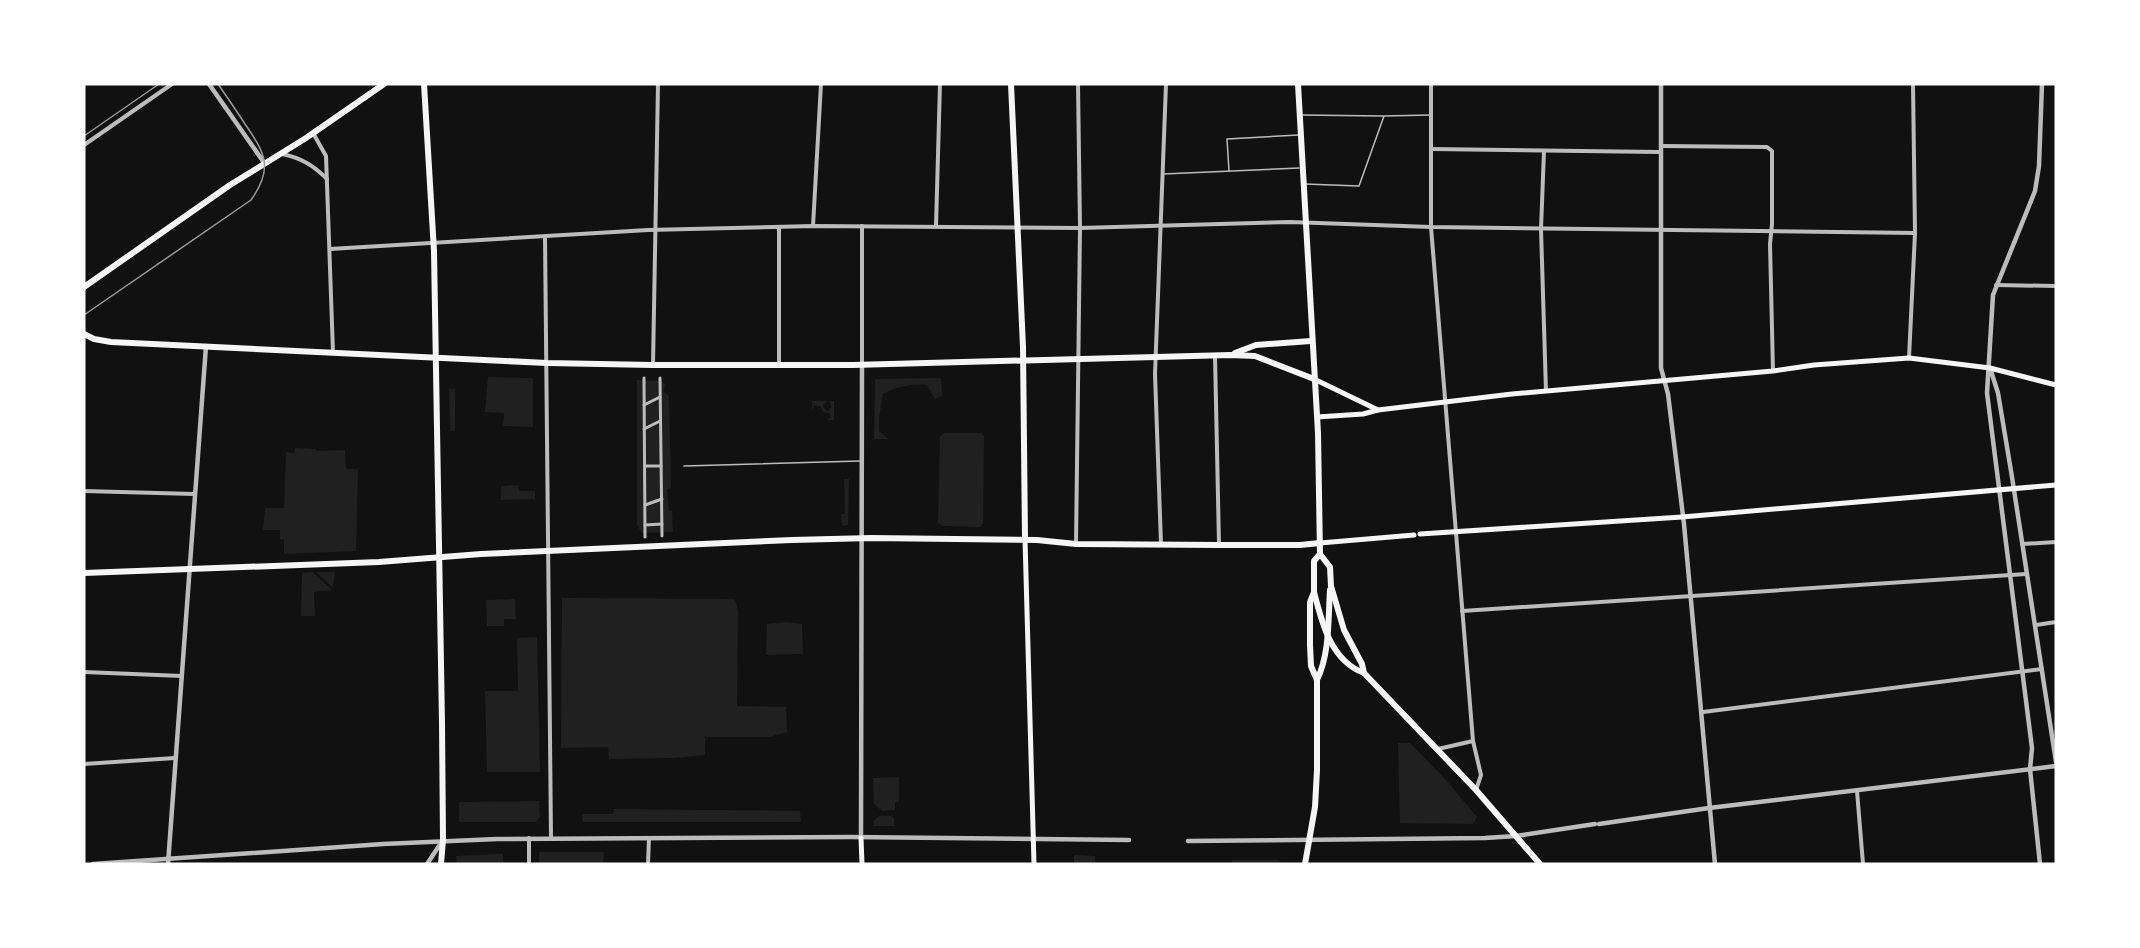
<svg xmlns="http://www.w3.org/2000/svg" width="2140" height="948" font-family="'Public Sans',sans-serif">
	<rect width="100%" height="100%" fill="#111"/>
	<!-- green -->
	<g fill="#202020">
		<path d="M488,377l45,1v49l-30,-1 1,-13 -19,-1z"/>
		<path d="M941,378l1,18 -7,3 -8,-14c-16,-1 -30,1 -44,9l-4,24v13l9,8h-14l1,-60z"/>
		<path d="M637,380l25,1 3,4 -2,6 6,5 2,92 -4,1 2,21 3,1 1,21 -31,1 -5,-8z"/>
		<path d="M449,389h6v42h-5z"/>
		<path d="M812,401h15l-4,5 4,5 5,-4 -3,-6h5v19h-7l3,-2v-5l-7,-1 -3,-6 -5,-1 -3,5z"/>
		<path d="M944,433h38l2,3 -1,88 -3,3 -38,-1 -4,-3 2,-86z"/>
		<path d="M295,448l21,1v2l29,-1 1,19h12l-2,82 -72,3v-15h-4v-9h-17l2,-22h19l2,-56 8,1z"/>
		<path d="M844,479h5l-1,46 -6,1 -1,-12h4z"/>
		<path d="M518,485l1,6h16v8l-34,1v-14z"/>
		<path d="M312,572l20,18 -18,2 1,24h-14l1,-43z"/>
		<path d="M316,572h19l-2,14h-2z"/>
		<path d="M562,598l173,1 3,12 -1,95 49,1 1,25 -17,5h-65v18l-30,3 -66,1 -1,-12 -47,1z"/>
		<path d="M515,599l1,20h-12v7h-17l-1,-26z"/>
		<path d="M787,622l15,2 1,30 -37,1 1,-31z"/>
		<path d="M537,637l3,135h-53l-2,-81h33l-1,-53z"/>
		<path d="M1398,743h12l36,37 31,37 -4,7 -73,-1z"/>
		<path d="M899,777v25h-4v8l-13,1 -8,-7 -1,-26z"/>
		<path d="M539,801l1,16 -4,5h-77v-20z"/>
		<path d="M614,809l186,2 1,11h-218l-1,-8h31z"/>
		<path d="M879,816h13l2,2v8h-20v-5z"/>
		<path d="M539,852h65l-1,12h-64z"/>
		<path d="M503,854v10h-46l-1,-8z"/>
		<path d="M1074,855l21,1v8h-21z"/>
		<path d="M1232,860h47l2,4h-49z"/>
	</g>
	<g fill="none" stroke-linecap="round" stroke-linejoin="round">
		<!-- service -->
		<g stroke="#bcbcbc" stroke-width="1.5">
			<path d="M1301,115l82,1"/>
			<path d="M1229,171l-2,-32 72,-4"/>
			<path d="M1163,174l136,-6"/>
			<path d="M1305,184l54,2 25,-70 46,-1"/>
			<path d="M684,466l176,-5"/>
		</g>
		<!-- pedestrian -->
		<g stroke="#bcbcbc" stroke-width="3">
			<path d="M644,378l1,159"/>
			<path d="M660,378l2,158"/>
			<path d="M644,405l16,-8"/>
			<path d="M644,429l16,-8"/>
			<path d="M645,466h16"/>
			<path d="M645,505l17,-6"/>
			<path d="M645,525l17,-1"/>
		</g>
		<!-- minor -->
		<g stroke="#bcbcbc" stroke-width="4">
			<path d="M1431,84v143l42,514 8,34 -5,15"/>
			<path d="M313,133l13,23 7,196"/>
			<path d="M84,145l88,-61"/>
			<path d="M1661,146l106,1 5,4v73l-2,20 3,127"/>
			<path d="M1431,149l229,3"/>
			<path d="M1544,151l-3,78 5,162"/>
			<path d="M282,154c19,4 31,11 45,25"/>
			<path d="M813,226l8,-142"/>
			<path d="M936,226l4,-142"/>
			<path d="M545,237l6,601"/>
			<path d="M330,249l318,-19 165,-4 267,2 210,-6 141,5 484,6"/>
			<path d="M1996,285l60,1"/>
			<path d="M1215,356l4,188"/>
			<path d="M1909,358l6,-125 -2,-149"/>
			<path d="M653,365l5,-281"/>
			<path d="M779,365v-138"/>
			<path d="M862,365v-139"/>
			<path d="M84,491l110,3"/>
			<path d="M1076,544l4,-316 -2,-144"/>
			<path d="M1161,544l-6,-170 11,-290"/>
			<path d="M2022,544l34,-2"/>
			<path d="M1462,611l564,-37"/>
			<path d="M2036,625l20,-3"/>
			<path d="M84,672l98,4"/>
			<path d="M1703,712l339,-43"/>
			<path d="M1438,749l35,-8"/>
			<path d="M84,764l91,-6"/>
			<path d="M1857,791l6,73"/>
			<path d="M529,838v26"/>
			<path d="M648,864l1,-26"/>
		</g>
		<!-- tertiary -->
		<g stroke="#bcbcbc" stroke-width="4.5">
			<path d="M209,84l56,80"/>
			<path d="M1661,84v284l7,26 16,130 31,340"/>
			<path d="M1991,371l7,22 14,84 44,285"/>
			<path d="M1599,824l110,-16 347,-42"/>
			<path d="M861,838l1,-473"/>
			<path d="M1188,841l297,-3 31,-2 79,-12"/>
			<path d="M93,864l290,-20 114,-5 354,-2 278,3"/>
			<path d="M168,864l38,-518"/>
			<path d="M427,864l16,-24"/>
			<path d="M2040,864l-10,-95 2,-21 -45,-355 6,-98 42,-104 4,-25 3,-82"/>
		</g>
		<!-- secondary -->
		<g stroke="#f5f5f5" stroke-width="5">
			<path d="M1314,379l64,31"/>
			<path d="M1317,417l46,-3 15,-4 134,-16 261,-23 41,-6 95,-7 81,10 66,17"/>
			<path d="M1420,534l262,-17 374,-32"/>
			<path d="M1025,539l9,325"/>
			<path d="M1320,543l94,-8"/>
			<path d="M861,838l1,26"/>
		</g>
		<!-- primary -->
		<g stroke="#f5f5f5" stroke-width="6">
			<path d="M424,84l10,167 8,472 1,117 -2,24"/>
			<path d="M1011,84l12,263 2,192"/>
			<path d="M1298,84l20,349 2,121 -6,7v31l-4,10v43l1,21 6,14v90l-2,37 -10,57"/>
			<path d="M84,287l146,-102 76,-47 78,-54"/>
			<path d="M84,334l10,5 17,3 436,21 106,2h200l377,-10 25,1 59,23"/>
			<path d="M1235,353l21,-8 55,-4"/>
			<path d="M1320,554l10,13 1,19 13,44 18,34 2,9"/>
			<path d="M84,573l295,-11 102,-8 311,-14 79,-2 166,2 39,4 143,1h81l20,-2"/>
			<path d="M1314,592c8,31 17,69 50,81l112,117 64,74"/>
			<path d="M1317,680c13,-27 11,-60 13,-90"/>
		</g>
		<!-- tram -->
		<g stroke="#9a9a9a" stroke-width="1.5">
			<path d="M84,136l75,-52"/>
			<path d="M84,315l167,-115c23,-32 14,-47 -6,-76 -9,-14 -18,-27 -27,-40"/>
		</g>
	</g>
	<!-- border -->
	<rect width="2140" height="948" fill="none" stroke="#ffffff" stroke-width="171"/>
</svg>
